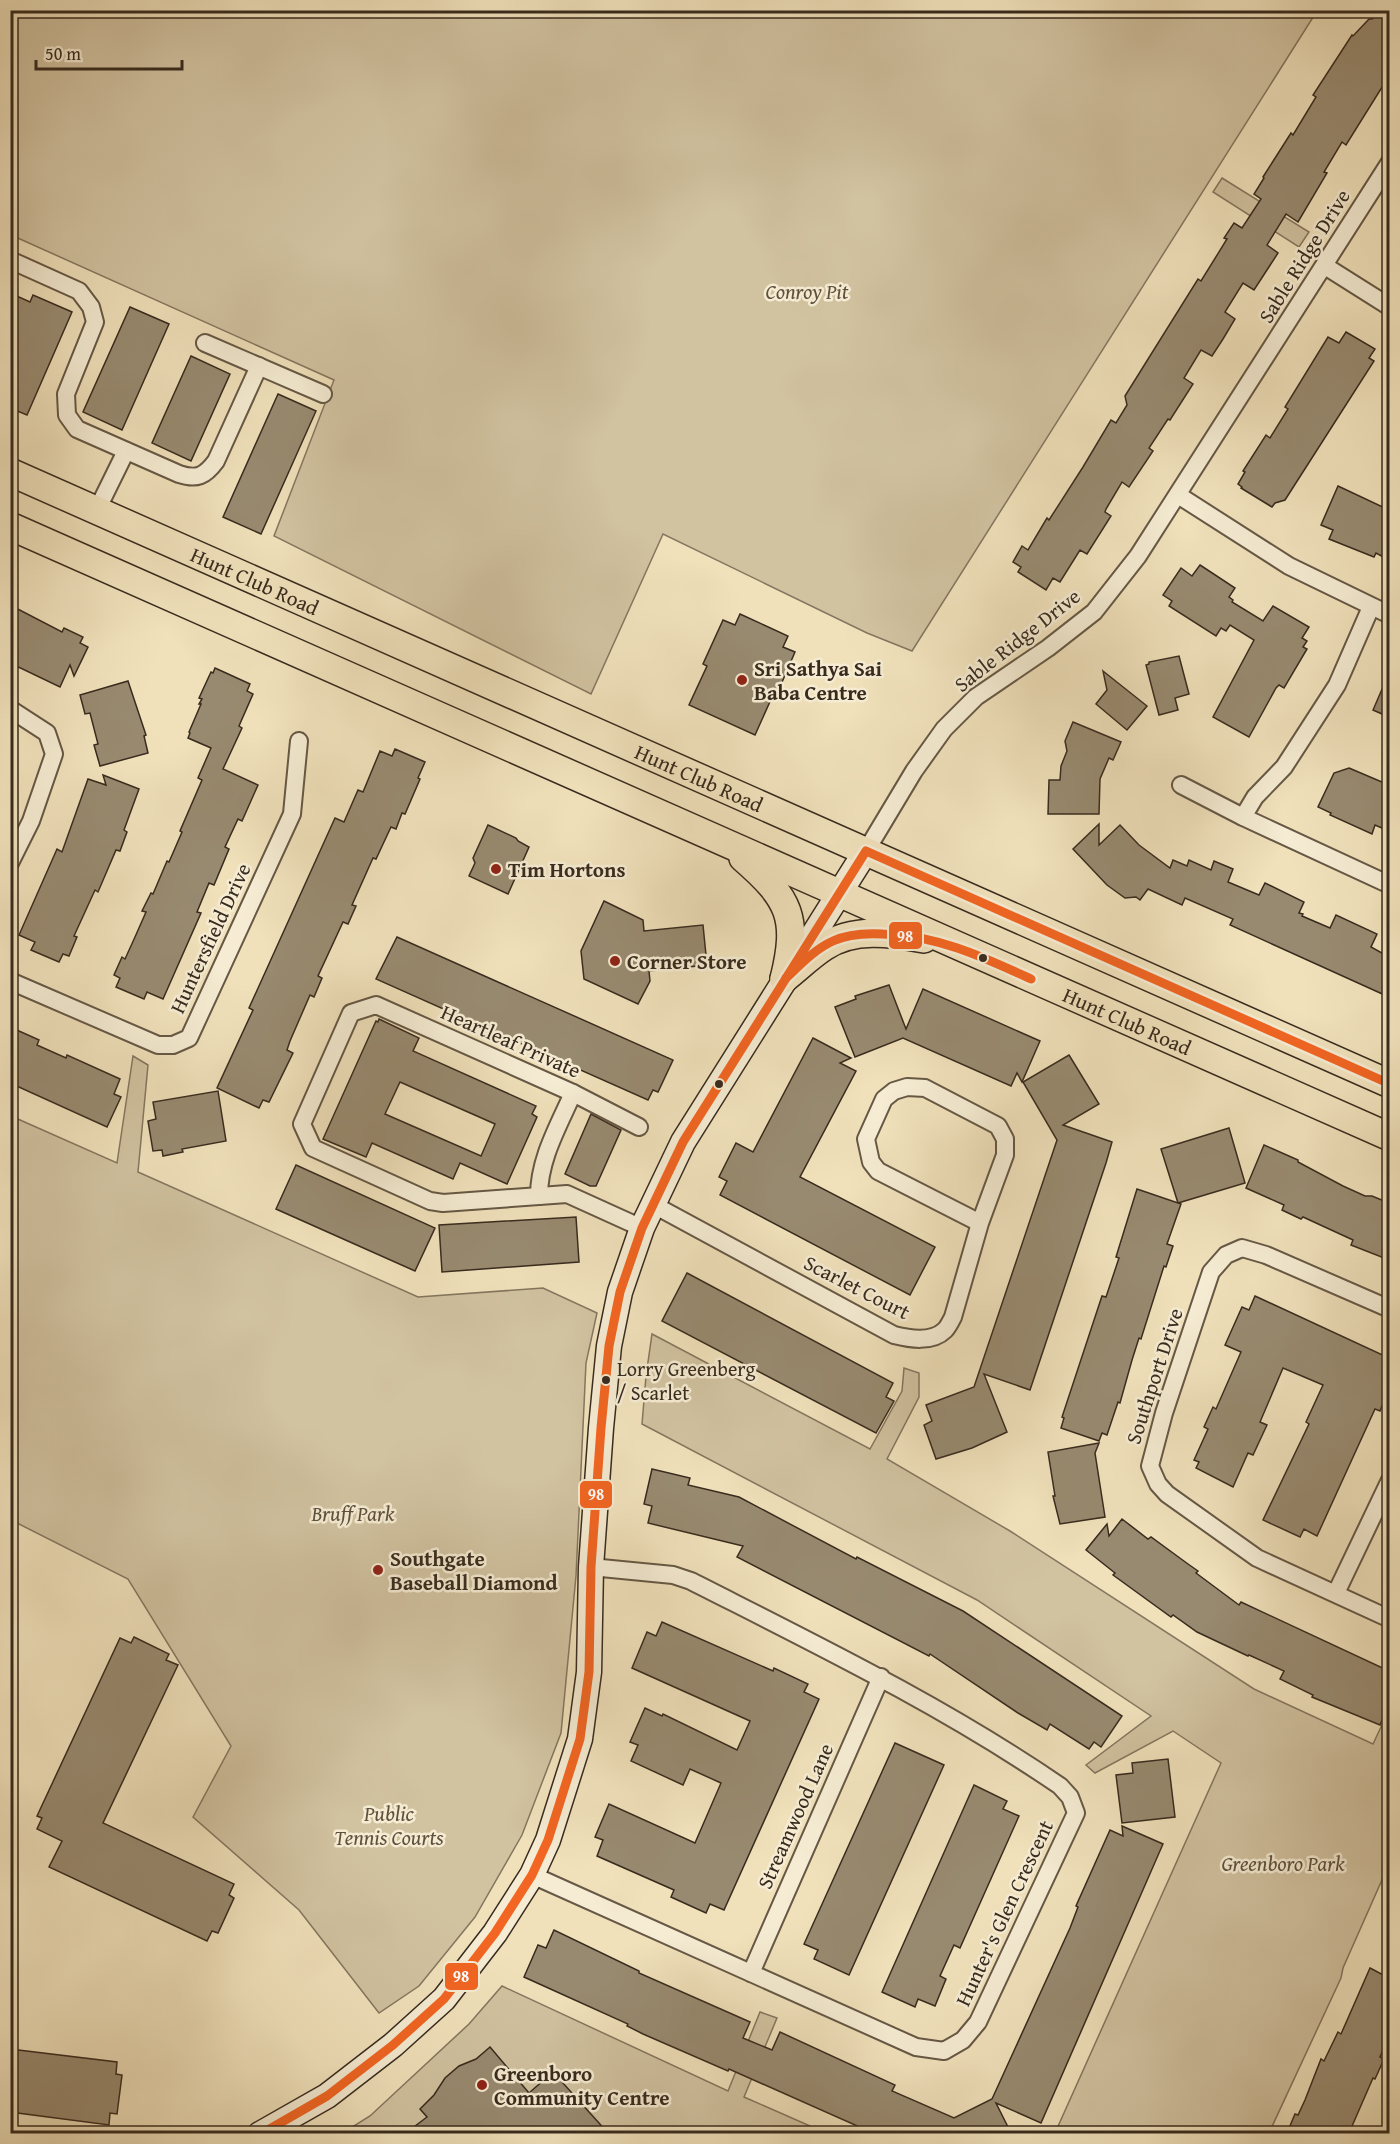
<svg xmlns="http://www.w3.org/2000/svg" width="1400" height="2144" font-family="'Gentium Book Plus',serif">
	<rect width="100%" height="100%" fill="#f0e1bb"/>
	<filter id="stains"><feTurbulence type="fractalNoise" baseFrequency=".00333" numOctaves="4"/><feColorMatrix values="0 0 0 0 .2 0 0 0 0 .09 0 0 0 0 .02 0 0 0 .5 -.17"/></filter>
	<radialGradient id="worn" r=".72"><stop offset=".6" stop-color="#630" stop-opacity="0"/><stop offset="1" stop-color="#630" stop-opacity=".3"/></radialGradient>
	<!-- green -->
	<g fill="#d1c2a0" stroke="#84765f" stroke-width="1.5">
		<path d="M11,11h1306l-405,640 -45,-18 -204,-99 -72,160 -317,-158 60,-156 -323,-145z"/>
		<path d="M1222,178l87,54 -10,15 -86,-55z"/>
		<path d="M133,1056l15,9 -10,107 280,125 125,-9 54,25 -11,50 -10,213 -15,157 -39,102 -47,82 -56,69 -40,27 -80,-103 -106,-93 38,-71 -103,-167 -117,-59v-404l106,47z"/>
		<path d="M652,1334l218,115 32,-58 2,-23 15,5v24l-32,62 123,72 244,158 119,55 16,-34v154l-46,104 -2,10 -72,155h-214l166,-370 -48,-32 -78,42 -9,-8 65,-49 -174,-116 -335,-176 4,-48z"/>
		<path d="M502,1986l226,105 32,-79 17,6 -33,79 82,36 -485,1 29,-18 99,-92z"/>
	</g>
	<!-- building -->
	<g fill="#988a70" stroke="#382b1e" stroke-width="1.5" fill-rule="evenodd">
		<path d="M1380,10h9v66l-43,69 -4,-3 -18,30 3,1 -29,49 -12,-8 -19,31 11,8 -24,37 -11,-7 -18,29 10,7 -12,20 -11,17 -11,-6 -17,28 9,6 -23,36 -2,-1 -19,29 4,3 -24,36 -7,-5 -16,27 -1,3 6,4 -24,38 -7,-4 -20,32 -7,-4 -7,12 -28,-18 3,-5 -8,-5 9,-16 6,4 19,-32 2,2 34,-53 28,-47 5,3 11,-18 -2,-9 73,-117 3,2 26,-42 -3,-1 10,-15 8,5 19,-29 -7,-5 10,-16 -1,-1 28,-44 2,2 23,-38 -3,-2 39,-60 1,1 16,-17h3z"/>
		<path d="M10,293l20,9 3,-7 39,17 -45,103 -17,-7z"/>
		<path d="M130,307l39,17 -47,106 -39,-18z"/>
		<path d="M1346,332l29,17 -6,9 5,3 -89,139 -10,3 -3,4 -31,-19 1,-1 -4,-3 7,-12 -2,-1 23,-36 4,3 18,-29 -3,-2 43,-70 11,6z"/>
		<path d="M191,356l39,18 -39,87 -39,-18z"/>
		<path d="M278,394l38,17 -55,123 -38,-17z"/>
		<path d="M1338,486l51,24v50l-13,-7 -2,4 -45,-18 4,-9 -12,-5z"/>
		<path d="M1200,565l35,23 -6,9 4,3 -1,2 31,19 10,-15 36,21 -7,11 5,3 -4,6 4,2 -23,39 -5,-3 -3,3 -27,49 -36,-20 41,-77 -24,-15 -4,6 -5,-3 -5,8 -47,-30 3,-5 -9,-6 18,-27 11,8z"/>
		<path d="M10,605l52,27 2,-4 19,9 -3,6 8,4 -14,29 -4,-11 -10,22 -50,-24z"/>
		<path d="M740,614l48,22 -5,11 12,5 -19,44 -3,-1 -18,40 -66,-30 18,-39 -4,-2 20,-44 12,5z"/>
		<path d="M1179,656l10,38 -14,4 3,12 -19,5 -13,-50 3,-1v-2z"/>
		<path d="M215,668l35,16 -3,7 6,3 -14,32 3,2 -19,41 35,16 -16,36 -4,-2 -13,28 4,2 -15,36 -5,-2 -12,29 4,1 -38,86 -16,-7 -3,7 -28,-12 4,-9 -6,-3 8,-18 3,2 10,-22 11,-25 -4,-1 9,-18 2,1 14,-33 2,1 13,-30 -2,-1 22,-51 -4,-2 13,-30 -23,-10 2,-5 -1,-1 12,-28h-2l3,-5 -3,-1 12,-26 2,1z"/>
		<path d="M1103,671l44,35 -20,24 -31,-26 11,-14z"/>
		<path d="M1389,673v44l-16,-7z"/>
		<path d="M128,681l18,54 -2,1 4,17 -48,13 -6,-21 4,-1 -8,-31 -5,1 -5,-19z"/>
		<path d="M1073,722l48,20 -8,18 -4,-2 -9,21 -1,35h-51l1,-34h11l1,-14 6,-15 -2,-10z"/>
		<path d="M395,749l30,13 -7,16 2,1 -15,35 -3,-1 -6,16 -5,-2 -15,32 -3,-1 -21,47 4,1 -8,18 -5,-2 -25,54 4,2 -8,19 -4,-2 -20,46 -3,9 6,3 -24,49 -6,-2 -4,8 -42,-20 36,-78 -4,-2 86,-190 9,4 14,-32 5,2 17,-41 12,5z"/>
		<path d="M1349,768l40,17v46l-14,-6 -3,9 -42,-19 1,-2 -13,-6 16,-34z"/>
		<path d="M103,775l36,14 -15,41 3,2 -7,19 -4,-1 -18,42 -3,-2 -21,46 3,1 -8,19 -6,-2 -4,8 -28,-12 4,-8 -16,-7 38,-86 5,3 26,-73 18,6z"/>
		<path d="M1099,824v21l21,-20 19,20 31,23 3,-8 14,6 2,-6 22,10 3,-9 19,8 -5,13 31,13 6,-12 39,19 -5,11 4,1 -1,2 28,12 6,-13 41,19 -6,13 18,10v40l-159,-72 3,-6 -48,-21 -3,7 -34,-16 -8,11 -4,-3 -11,1 -18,-13 -34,-36z"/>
		<path d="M488,825l28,13 2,3 11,6 -21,47 -39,-18 6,-13 -2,-5z"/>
		<path d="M604,901l39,19 1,11 59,-6 4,40 -58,6 1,10 -12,23 -54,-25 -3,-28z"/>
		<path d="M397,937l276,123 -15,32 -5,-2 -5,10 -272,-121z"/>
		<path d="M889,985l17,44 17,-40 117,52 -18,41 -5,-9 -6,13 -108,-48 -48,19 -20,-50 21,-8 -1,-3z"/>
		<path d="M379,1019l40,19 -6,13 123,55 -4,8 5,3 -30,67 -47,-21 -7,16 -81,-36 -6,14 -43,-18 53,-118 2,1zM400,1082l95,42 -14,32 -96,-42z"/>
		<path d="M10,1027l29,13 -2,5 29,13 1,-3 53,24 -6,15 7,3 -14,30 -97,-44z"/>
		<path d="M813,1038l38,20 -11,5 16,8 -56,106 135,70 -25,48 -190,-100 7,-14 -8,-4 17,-34 17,9z"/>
		<path d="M1069,1055l30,49 -36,21 49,17 -6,21 -76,227 -46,-16 23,58 -35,16 -36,11 -12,-34 8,-4 -6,-16 48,-18 83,-247 -34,-58z"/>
		<path d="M218,1091l8,50 -44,8 1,3 -20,4 -1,-6 -9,1 -5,-30 8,-2 -3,-17z"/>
		<path d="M591,1114l30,16 -25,56h-6l-25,-12z"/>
		<path d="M1229,1128l16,55 -67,20 -17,-54z"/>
		<path d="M1264,1145l34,15v2l45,24 22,10h7l17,7v57l-38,-15 2,-5 -50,-23 -2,2 -19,-9 2,-5 -38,-17z"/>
		<path d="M296,1165l139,63 -20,43 -139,-62z"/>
		<path d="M1137,1189l44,15 -14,40 6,2 -7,21 -2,-1 -23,73 -2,-1 -7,22 -12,43 -2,-1 -11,33 -5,-2 -3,8 -38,-13 3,-10 -2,-1 40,-121 4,1 13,-39 -3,-1z"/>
		<path d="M576,1217l3,45 -137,10 -3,-47z"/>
		<path d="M687,1273l206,110 -7,14 8,4 -18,32 -214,-112z"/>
		<path d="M1255,1296l134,62v30l-9,23 -5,-2 -58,127 -13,-7 -4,8 -37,-17 46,-96 -3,-2 17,-37 -40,-17 -23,54 7,3 -14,30 -5,-2 -15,34 -37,-19 3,-6 -5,-2 14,-31 -4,-2 9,-20 3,2 25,-57 -16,-7 17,-38 7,3z"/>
		<path d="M1099,1443l-4,10 10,64 -45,7 -7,-28h2l-7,-44z"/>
		<path d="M652,1469l38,9 -2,7 51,12 117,62 1,-2 106,54 159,105 -21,31 -7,-5 -5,7 -39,-25 -3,6 -29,-17 -88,-59 -1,2 -192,-99 6,-11 -95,-23 4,-17 -8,-2z"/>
		<path d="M1122,1519l26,20 3,-2 37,27 10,7 -2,2 43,32 2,-3 148,69v33l-9,21 -68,-28 1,-2 -33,-16 4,-8 -35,-16 -1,1 -51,-24 -24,-17 -2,2 -58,-42 2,-2 -29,-23 21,-26 2,12z"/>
		<path d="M662,1622l111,49 1,-3 34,16 -4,8 15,7 -95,211 -14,-6 -4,9 -35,-16 3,-7 -77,-34 6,-16 -8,-3 14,-33 86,39 26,-60 -31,-14 -7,16 -52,-24 7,-16 -8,-3 15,-34 17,8 1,-2 74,36 13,-29 -118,-53 15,-36 9,4z"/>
		<path d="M134,1637l35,17 -3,6 12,5 -75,158 131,61 -5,11 5,3 -16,35 -6,-2 -5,10 -158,-74 13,-26 -25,-12 5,-11 -5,-2 83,-178 11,5z"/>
		<path d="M895,1743l49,22 -95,210 -35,-16 4,-9 -14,-6z"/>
		<path d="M1168,1759l7,58 -53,6 -6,-48 17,-2 -1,-10z"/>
		<path d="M974,1785l33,16 -4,8 16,7 -59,132 -6,-3 -14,31 6,3 -11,27 -17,-7 -3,8 -33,-15z"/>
		<path d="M1122,1826l41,18 -122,279 -45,-20 15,30h-138l-144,-64 -1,2 -85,-37 -16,-8 1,-2 -104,-47 14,-32 8,3 8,-18 85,41v2l111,49 -7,16 29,12 8,-18 115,53 -3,6 62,27 38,-19 78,-171 8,-21 -2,-1 34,-76 13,6z"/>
		<path d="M1370,1968l19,10v59l-9,20 4,2 -9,20 -2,-1 -24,55h-62l8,-19 3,1 7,-15 16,-41 3,2 14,-29 3,2z"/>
		<path d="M490,2047l39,46 24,-21 55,61h-202l21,-16 -7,-8 14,-14 11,-17 14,-12 17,-7z"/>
		<path d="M10,2049l107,13 -1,12 6,1 -5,39 -7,-1 -1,12 -99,-13z"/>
	</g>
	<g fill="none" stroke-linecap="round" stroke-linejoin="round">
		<defs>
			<g id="street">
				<path d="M10,260l69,31 12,16 4,15 -29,72 1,21 10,14 102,45c18,6 26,2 37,-13l43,-95"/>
				<path d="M1325,266l65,41"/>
				<path d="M205,343l118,51"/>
				<path d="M1178,495l111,71 101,49"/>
				<path d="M97,510l29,-59"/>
				<path d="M10,709l37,24 7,21 -23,67 -21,42"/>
				<path d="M1181,785l62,32 147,68"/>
				<path d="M1243,817l12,-20 29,-30 53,-82 34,-78"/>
				<path d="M866,851l48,-80 30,-42 32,-32 72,-49 46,-36 44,-56 252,-394"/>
				<path d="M10,981l148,64h15l16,-7 103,-224 7,-73"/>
				<path d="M639,1127l-66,-34 -197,-88 -25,8 -49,111 11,24 117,53 13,2 124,-9 75,34"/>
				<path d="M539,1196c0,-37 19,-69 34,-103"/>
				<path d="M652,1204l242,131c16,4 38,8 51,-5 3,-3 6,-9 8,-13l27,-94 25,-68v-16l-7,-13 -73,-38 -18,-1 -13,4 -10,8 -18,40 5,23 7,9 102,52"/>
				<path d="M1390,1309l-124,-54 -24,-7 -16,7 -15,17 -47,141 -14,53 8,18 9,10 90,64 133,61"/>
				<path d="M1336,1593l54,-113"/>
				<path d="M532,1875l384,172 28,4 19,-11 15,-18 98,-209 -6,-16 -10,-11c-117,-80 -243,-141 -369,-205l-18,-6 -82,-8"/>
				<path d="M751,1973l130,-296"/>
			</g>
			<path id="secondary" d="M260,2134l67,-38 66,-51 51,-46 51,-66 37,-58 16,-35 32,-101 9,-67 2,-105 10,-139 8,-82 11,-54 22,-64 41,-86 183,-291"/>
			<g id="primary">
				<path id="s1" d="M10,472l1380,612"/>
				<path id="s2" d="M10,526l1380,611"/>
				<path d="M743,858c47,41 56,60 41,121"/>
				<path d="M784,979c13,-10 26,-23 40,-32 29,-20 67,-14 100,-8"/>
			</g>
		</defs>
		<!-- street casing -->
		<use href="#street" stroke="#665845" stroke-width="20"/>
		<!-- secondary casing -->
		<use href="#secondary" stroke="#382b1e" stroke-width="27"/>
		<!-- primary casing -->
		<use href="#primary" stroke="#382b1e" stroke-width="30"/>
		<!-- street -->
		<use href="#street" stroke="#f5ecd3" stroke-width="16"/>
		<!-- secondary -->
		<use href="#secondary" stroke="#f5ecd3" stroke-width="24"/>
		<!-- primary -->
		<use href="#primary" stroke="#f0e1bb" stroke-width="27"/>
		<defs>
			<g id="bus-1">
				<path d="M786,978c14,-13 29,-29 47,-37 15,-7 33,-8 50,-7 56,2 98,22 148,45"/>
				<path d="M261,2134l66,-38 66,-51 51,-46 51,-66 37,-58 16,-35 32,-101 9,-67 2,-105 10,-139 8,-82 11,-54 22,-64 41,-86 183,-291 524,233"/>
			</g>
		</defs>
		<!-- bus-1 casing -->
		<use href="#bus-1" stroke="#f5ecd3" stroke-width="14"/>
		<!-- bus-1 -->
		<use href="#bus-1" stroke="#f26522" stroke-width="9"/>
	</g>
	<!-- markers -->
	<g fill="#8f2418" stroke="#f5ecd3" stroke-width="2">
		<circle cx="742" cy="680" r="6"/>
		<circle cx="496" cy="869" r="6"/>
		<circle cx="615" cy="961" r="6"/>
		<circle cx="378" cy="1570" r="6"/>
		<circle cx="482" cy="2085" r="6"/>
	</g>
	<g fill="#382b1e" stroke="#f5ecd3" stroke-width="2">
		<circle cx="983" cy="958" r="5"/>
		<circle cx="719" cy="1084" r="5"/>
		<circle cx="606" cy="1380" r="5"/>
	</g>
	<g text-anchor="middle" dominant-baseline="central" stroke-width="5" stroke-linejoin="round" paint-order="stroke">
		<!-- bus labels -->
		<g font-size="20" fill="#382b1e" stroke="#f5ecd3" text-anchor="start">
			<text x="617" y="1368">Lorry Greenberg<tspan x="617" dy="24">/ Scarlet</tspan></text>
		</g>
		<!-- street labels -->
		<g font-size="21" fill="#382b1e" stroke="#f5ecd3">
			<text transform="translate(1304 256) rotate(-58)">Sable Ridge Drive</text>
			<text stroke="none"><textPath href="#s1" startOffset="268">Hunt Club Road</textPath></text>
			<text transform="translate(1017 640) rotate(-38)">Sable Ridge Drive</text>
			<text stroke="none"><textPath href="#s1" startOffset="754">Hunt Club Road</textPath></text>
			<text transform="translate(210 938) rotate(-65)">Huntersfield Drive</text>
			<text stroke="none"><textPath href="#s2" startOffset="1222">Hunt Club Road</textPath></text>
			<text transform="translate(511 1041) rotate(24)">Heartleaf Private</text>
			<text transform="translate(857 1287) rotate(27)">Scarlet Court</text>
			<text transform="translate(1154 1376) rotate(-72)">Southport Drive</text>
			<text transform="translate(795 1816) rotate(-66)">Streamwood Lane</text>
			<text transform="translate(1004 1913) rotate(-65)">Hunter's Glen Crescent</text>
		</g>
		<!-- park labels -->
		<g font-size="21" font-style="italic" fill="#5e513e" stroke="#f5ecd3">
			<text x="807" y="291">Conroy Pit</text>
			<text x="353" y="1513">Bruff Park</text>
			<text x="389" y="1813">Public<tspan x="389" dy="24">Tennis Courts</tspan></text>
			<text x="1283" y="1863">Greenboro Park</text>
		</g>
		<!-- poi labels -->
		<g font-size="21" font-weight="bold" fill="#382b1e" stroke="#f5ecd3" text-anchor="start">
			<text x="754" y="668">Sri Sathya Sai<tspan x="754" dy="24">Baba Centre</tspan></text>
			<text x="508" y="869">Tim Hortons</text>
			<text x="627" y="961">Corner Store</text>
			<text x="390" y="1558">Southgate<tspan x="390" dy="24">Baseball Diamond</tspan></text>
			<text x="494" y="2073">Greenboro<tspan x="494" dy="24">Community Centre</tspan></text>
		</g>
	</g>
	<g stroke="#f5ecd3" stroke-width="2">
		<rect x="888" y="921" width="35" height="29" rx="6" fill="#f26522"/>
		<rect x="579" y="1480" width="34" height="29" rx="6" fill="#f26522"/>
		<rect x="444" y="1962" width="35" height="29" rx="6" fill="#f26522"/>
	</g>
	<g font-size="16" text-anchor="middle" font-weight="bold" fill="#fff">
		<text x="905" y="942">98</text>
		<text x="596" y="1500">98</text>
		<text x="461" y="1982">98</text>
	</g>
	<!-- margin -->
	<rect width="1400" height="2144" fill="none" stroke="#f0e1bb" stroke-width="36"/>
	<rect x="12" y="12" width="1376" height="2120" fill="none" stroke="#382b1e" stroke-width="3"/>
	<rect x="18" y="18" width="1364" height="2108" fill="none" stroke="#382b1e" stroke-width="1.5"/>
	<!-- scale -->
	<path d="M36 60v9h146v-9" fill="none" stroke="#382b1e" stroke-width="3"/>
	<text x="45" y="60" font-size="18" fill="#382b1e" stroke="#f5ecd3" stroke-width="4.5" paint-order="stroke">50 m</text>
	<rect width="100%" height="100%" filter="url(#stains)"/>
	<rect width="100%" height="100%" fill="url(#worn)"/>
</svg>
